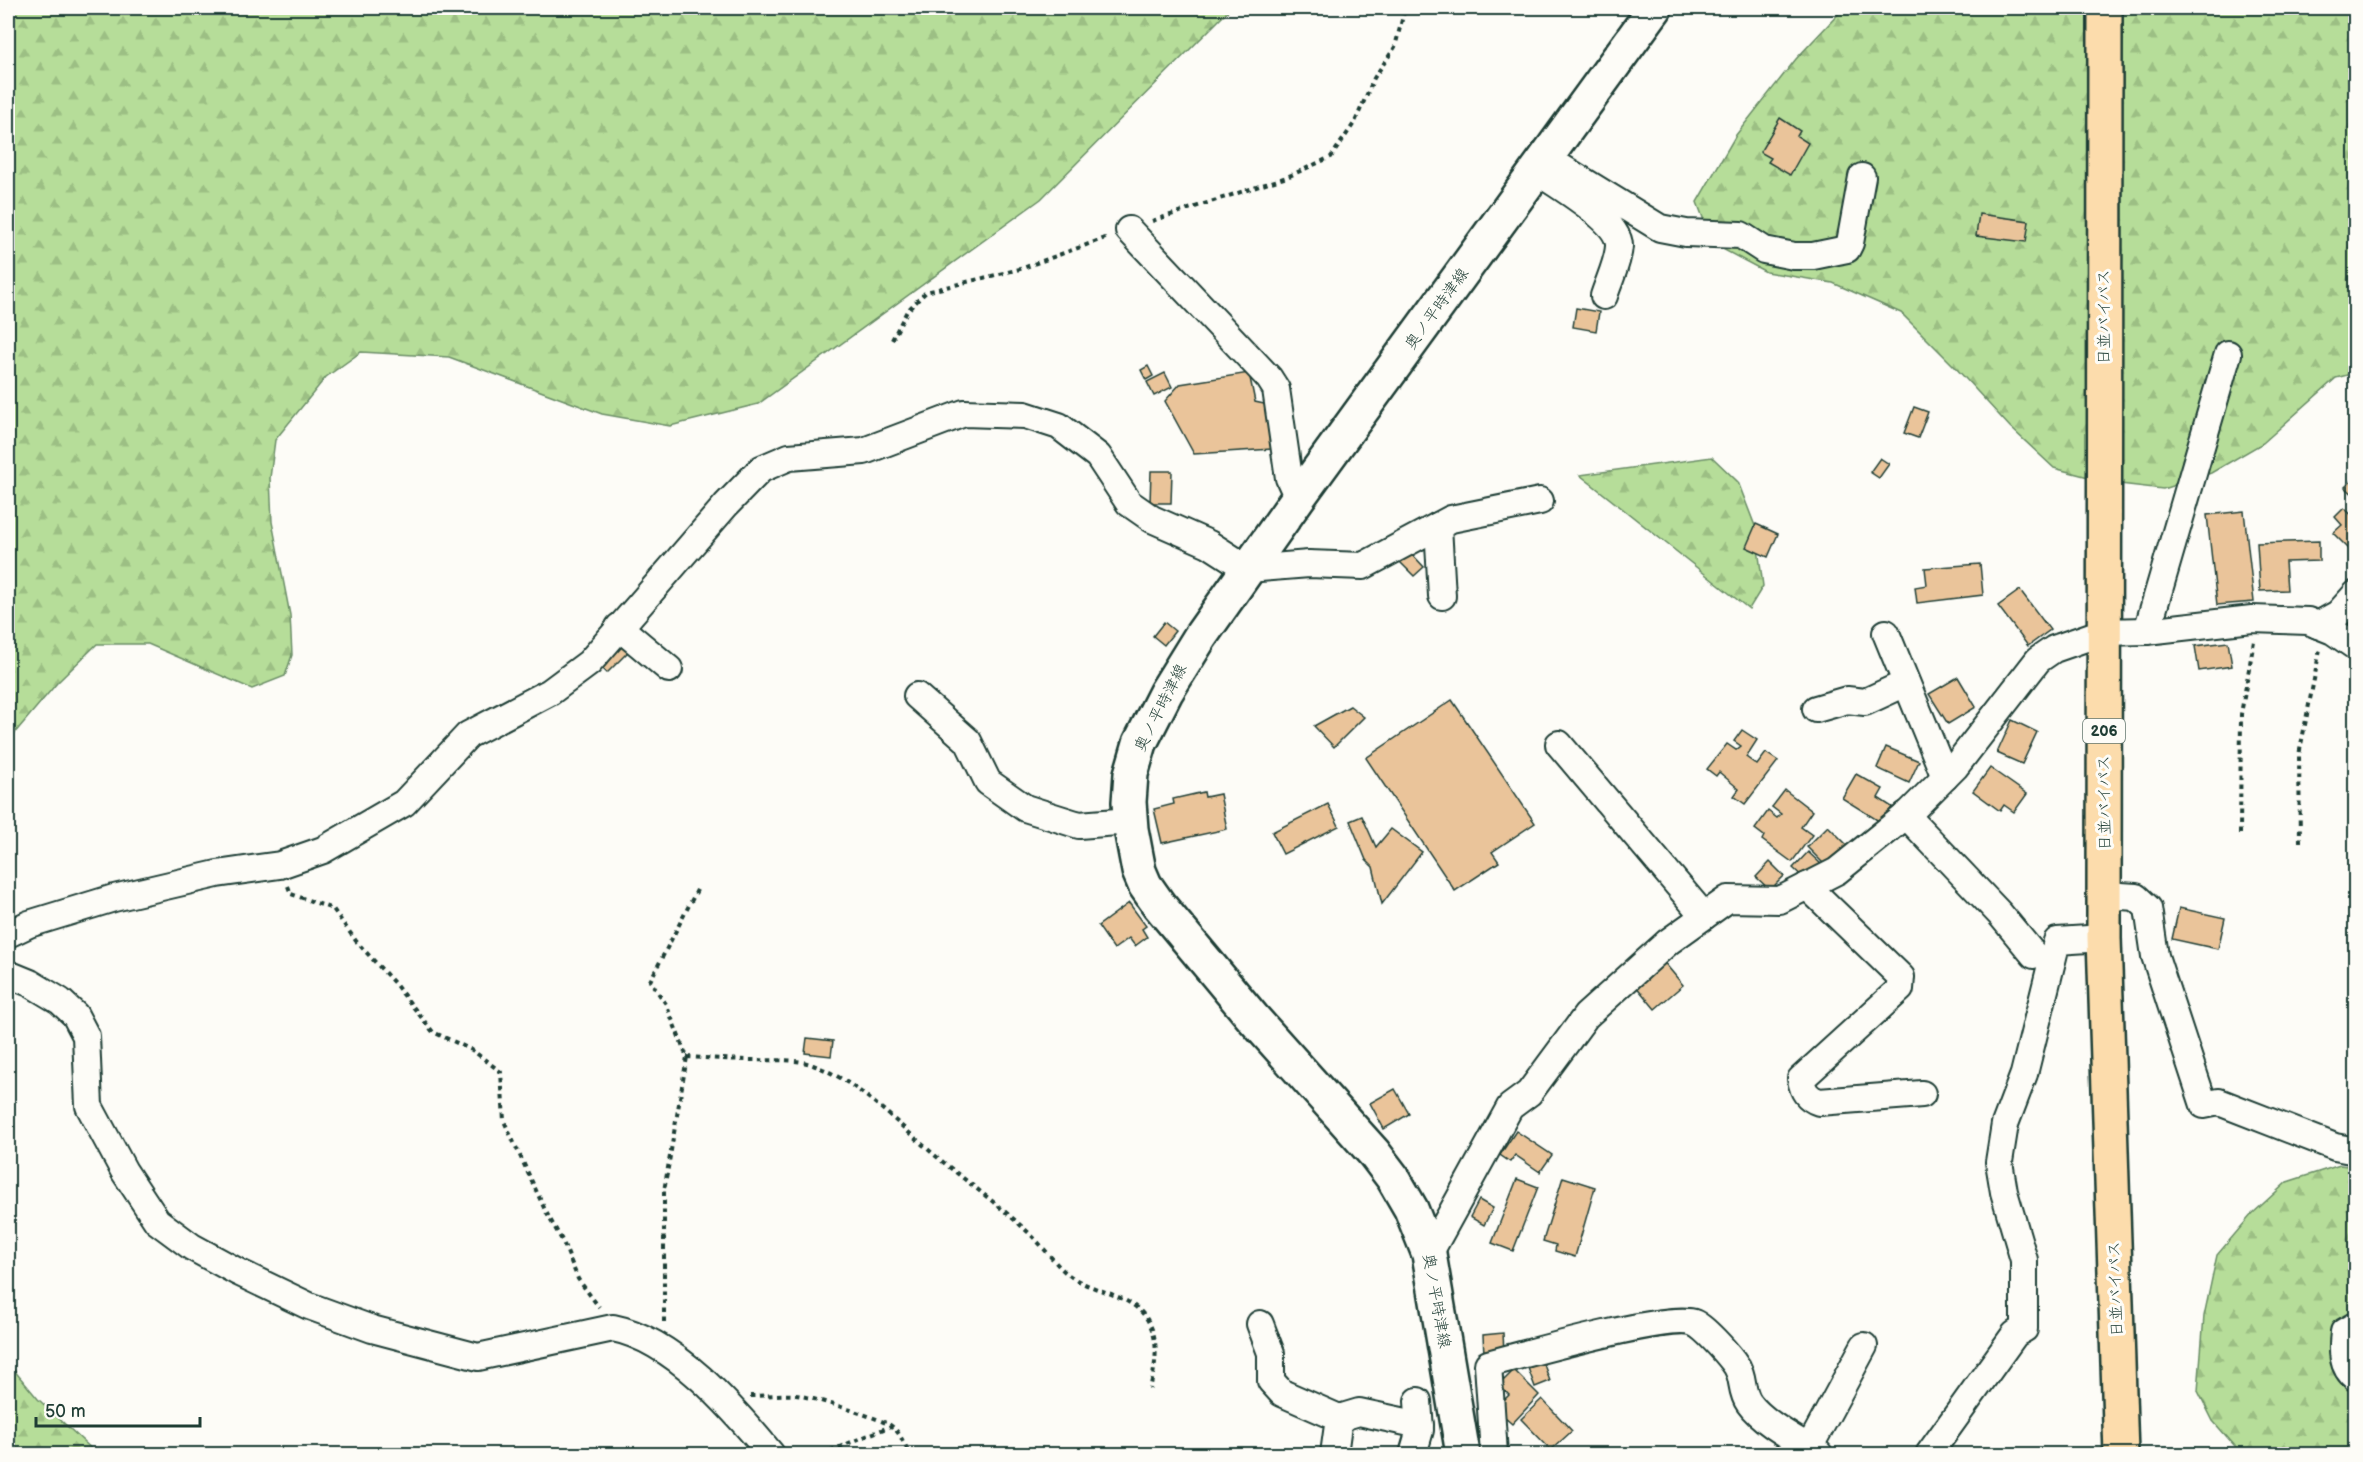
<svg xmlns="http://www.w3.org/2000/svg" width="2363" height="1462" font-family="'Balsamiq Sans','Klee One',sans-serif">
	<defs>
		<pattern id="forest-firs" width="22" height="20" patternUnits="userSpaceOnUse" patternTransform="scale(1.5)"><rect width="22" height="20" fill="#b6dd99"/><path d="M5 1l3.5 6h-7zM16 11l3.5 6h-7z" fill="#9cbf84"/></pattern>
	</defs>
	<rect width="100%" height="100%" fill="#fdfcf7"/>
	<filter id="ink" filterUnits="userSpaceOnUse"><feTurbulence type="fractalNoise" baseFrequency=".0167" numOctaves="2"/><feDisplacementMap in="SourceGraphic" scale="12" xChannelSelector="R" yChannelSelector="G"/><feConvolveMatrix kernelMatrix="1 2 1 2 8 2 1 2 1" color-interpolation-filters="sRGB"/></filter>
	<g filter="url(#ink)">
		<!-- forest -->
		<g fill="url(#forest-firs)" stroke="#6a8d66" stroke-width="1.5">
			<path d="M8,8h1223l-190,191 -283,205 -88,22 -68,-12 -153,-57 -88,-5 -35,25 -51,63 -5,38 2,44 18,93 2,40 -7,21 -33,13 -104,-45h-51l-40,39 -49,58z"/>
			<path d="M1844,8h511v365l-19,5 -73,65 -52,30 -48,16 -52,-6 -57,-15 -44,-41 -56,-61 -53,-53 -68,-30 -67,-11 -53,-28 -16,-42 39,-67 60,-76z"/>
			<path d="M1712,457l26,25 17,44 8,60 -14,23 -169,-134z"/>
			<path d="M2340,1165l15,2v287h-113l-29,-33 -15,-30 6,-75 13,-61 35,-41 35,-32z"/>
			<path d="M8,1363l30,36 59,55h-89z"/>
		</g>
		<!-- building -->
		<g fill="#eac49a" stroke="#1f3d34" stroke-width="1.5">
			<path d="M1780,118l20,13 -3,5 11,7 -18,32 -22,-13 3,-4 -11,-6z"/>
			<path d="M1979,214l50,7 -3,21 -50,-6z"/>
			<path d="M1576,308l23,4 -3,19 -23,-4z"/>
			<path d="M1148,366l5,10 -7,4 -5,-10z"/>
			<path d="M1165,373l7,14 -18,9 -7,-14z"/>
			<path d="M1249,373l6,29 14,3 3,44 -78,5 -29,-53 15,-17z"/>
			<path d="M1914,407l14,5 -10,26 -14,-5z"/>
			<path d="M1880,458l9,6 -10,14 -9,-6z"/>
			<path d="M1151,471h21l-1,32h-21z"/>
			<path d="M2356,477v20l-11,-10z"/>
			<path d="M2344,508l12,11v37l-23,-23 9,-8 -7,-8z"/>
			<path d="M2244,511l10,91 -37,3 -10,-90z"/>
			<path d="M1756,524l22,10 -10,23 -22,-10z"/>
			<path d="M2319,541v20l-34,1 2,28 -27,1 -3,-48z"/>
			<path d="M1410,552l14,15 -10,9 -14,-14z"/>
			<path d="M1980,564l3,31 -66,8 -2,-16 12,-2 -2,-17z"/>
			<path d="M2020,590l30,40 -22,16 -30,-40z"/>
			<path d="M1164,622l11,9 -11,14 -11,-9z"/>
			<path d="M619,642l9,10 -21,21 -10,-10z"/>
			<path d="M2228,642l4,24 -33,5 -4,-25z"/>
			<path d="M1958,677l18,30 -28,17 -19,-30z"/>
			<path d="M1452,700l83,123 -43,29 7,10 -44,29 -89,-133z"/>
			<path d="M1350,706l14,11 -30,30 -20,-21z"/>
			<path d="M2012,720l25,12 -15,32 -25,-11z"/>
			<path d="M1742,730l15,10 -11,17 11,8 9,-12 12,8 -33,43 -11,-8 5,-7 -20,-17 -3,4 -9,-7 20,-25 9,6 5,-4 -7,-5z"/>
			<path d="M1886,747l33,14 -10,22 -32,-15z"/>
			<path d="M1990,768l37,26 -13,18 -10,-7 -4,6 -27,-20z"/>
			<path d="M1856,774l27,15 -5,9 14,9 -10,16 -40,-25z"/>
			<path d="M1785,790l27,21 -11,16 11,8 -20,27 -30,-22 2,-4 -9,-7 13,-18 9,7 4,-4 -9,-7z"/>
			<path d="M1204,792l1,5 15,-3 7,35 -65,14 -8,-34 20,-5 -1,-5z"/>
			<path d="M1328,804l11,22 -56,28 -11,-22z"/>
			<path d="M1362,816l14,31 15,-18 31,23 -40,52 -9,-37 -7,-7 -16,-39z"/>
			<path d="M1828,826l20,20 -21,21 -20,-20z"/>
			<path d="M1808,852l13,12 -15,16 -13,-12z"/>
			<path d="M1770,862l14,14 -14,14 -14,-13z"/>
			<path d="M1129,903l17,23 -4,3 5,8 -12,9 -6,-8 -15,11 -16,-23z"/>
			<path d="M2179,908l46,10 -7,31 -46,-10z"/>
			<path d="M1663,961l20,24 -28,24 -20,-24z"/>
			<path d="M807,1038l26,3 -2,15 -26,-3z"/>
			<path d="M1395,1089l14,25 -25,15 -14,-26z"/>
			<path d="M1516,1131l36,24 -12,17 -25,-17 -5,7 -10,-7z"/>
			<path d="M1563,1177l32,10 -20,70 -20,-6 1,-6 -13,-4z"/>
			<path d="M1517,1179l21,8 -25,64 -21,-8z"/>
			<path d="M1479,1200l14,8 -9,17 -14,-8z"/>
			<path d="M1503,1333l1,20 -20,1 -1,-19z"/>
			<path d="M1543,1362l7,19 -15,6 -7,-19z"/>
			<path d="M1514,1370l25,25 -27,29 -17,-15 14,-14 -10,-10z"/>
			<path d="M1542,1399l30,32 -21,19 -30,-31z"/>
		</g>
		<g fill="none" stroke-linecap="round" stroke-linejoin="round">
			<defs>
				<g id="minor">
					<path d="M1546,158l114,70 26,5 55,2 23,15 30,6h19l34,-7 3,-6 12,-66"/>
					<path d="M1538,172c19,13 82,49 81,74 -1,17 -10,34 -15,50"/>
					<path d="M1129,230l140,148 7,11 13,89 9,20"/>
					<path d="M1438,526l4,70"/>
					<path d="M2318,625l20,-11 18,-20"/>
					<path d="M619,627l50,42"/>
					<path d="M2147,631l81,-277"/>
					<path d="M1886,633l59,144"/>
					<path d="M917,696l51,45 20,41 37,26 54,17 51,-4"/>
					<path d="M1816,709l31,-9 18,2 41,-19"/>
					<path d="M1559,744l145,172"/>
					<path d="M1906,815l94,99 34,41"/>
					<path d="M1807,886l94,91 -1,12 -99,90c2,12 6,19 18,23l103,-8"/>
					<path d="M2106,895l30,2 12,11 7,48 49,149 15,-3 116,45 21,4"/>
					<path d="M8,934l21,-10 85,-26 103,-24 63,-9 43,-15 81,-47 64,-68 82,-43 39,-29 137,-158 35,-36 28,-12 75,-6 100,-38 61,2 34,11 39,30 31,47 23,16 57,25 39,25 61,-5 54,2 88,-47 89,-18"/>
					<path d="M8,974l22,9 30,18 15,14 11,21 3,70 35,65 33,50 35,26 46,25 71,34 63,23 106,28 135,-29c61,12 120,80 158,126"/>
					<path d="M1429,1254l81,-147 19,-14 57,-77 82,-74 60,-43 52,1 57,-29 72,-58 46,-46 83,-107 16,-11 49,-17 44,-1 105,-12 56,2 25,10 23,16"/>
					<path d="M1260,1324l11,29v28l11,12 57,25 20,-6 61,13"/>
					<path d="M2356,1325l-12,7c-2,17 -3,35 12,46"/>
					<path d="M1809,1448l55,-102"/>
					<path d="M1334,1454l5,-36"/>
					<path d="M1413,1454l7,-24 -2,-29"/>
					<path d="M1494,1454l-6,-90c33,-9 182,-51 206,-41 10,4 32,29 39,38 13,16 6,28 16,42 14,20 50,38 70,51"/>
					<path d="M1929,1454l86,-120 9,-5v-69l-20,-68 -5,-30 6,-38 19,-50 33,-133 47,-3"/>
				</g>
				<path id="secondary" d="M1463,1454l-34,-200 -18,-45 -18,-31 -19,-25 -121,-135 -94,-113 -14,-20 -6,-14 -8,-42 -2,-27 2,-28 9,-31 26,-51 34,-55 98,-139 357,-490"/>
				<path id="trunk" d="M2105,8l-1,930 17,516"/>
			</defs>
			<!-- minor casing -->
			<use href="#minor" stroke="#1f3d34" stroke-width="30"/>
			<!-- secondary casing -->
			<use href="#secondary" stroke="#1f3d34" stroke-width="38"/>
			<!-- trunk casing -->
			<use href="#trunk" stroke="#1f3d34" stroke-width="38"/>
			<!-- path -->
			<g stroke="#1f3d34" stroke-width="4" stroke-dasharray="4.5 4.5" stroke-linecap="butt">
				<path d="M1152,221l135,-44 44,-20 24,-35 19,-44 21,-31 10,-39"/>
				<path d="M892,340l15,-29 19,-19 94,-23 88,-32"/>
				<path d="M2240,834l1,-120 13,-73"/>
				<path d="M2300,842l-1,-87 21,-106"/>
				<path d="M288,886l3,8 42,15 23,32 39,43 38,48 39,18 29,22 3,49 42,91 17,30 15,37 21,28"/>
				<path d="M687,1057c22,1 45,3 68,3 19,1 40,-2 58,5 40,14 78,52 110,80 36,32 77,59 111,93 11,11 20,24 31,34 23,20 59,19 79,43 17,22 12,48 6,74"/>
				<path d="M664,1322v-131l23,-134 -21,-53 -16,-23 48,-93"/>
				<path d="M750,1396c15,0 31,-2 46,-1 15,2 81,22 94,30 11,7 13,20 21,29"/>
				<path d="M822,1454l69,-28"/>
			</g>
			<!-- minor -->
			<use href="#minor" stroke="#fdfcf7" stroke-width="26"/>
			<!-- secondary -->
			<use href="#secondary" stroke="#fdfcf7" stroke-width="33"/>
			<!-- trunk -->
			<use href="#trunk" stroke="#fcdcac" stroke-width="33"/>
		</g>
	</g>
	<g text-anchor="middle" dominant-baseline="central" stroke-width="6" stroke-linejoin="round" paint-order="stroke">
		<!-- shield labels -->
		<rect fill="#fdfcf7" stroke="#62766e" stroke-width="1.5" x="2083" y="719" width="42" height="24" rx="4.5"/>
		<g font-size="15" font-weight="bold" fill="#1f3d34">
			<text x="2104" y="731">206</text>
		</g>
		<!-- street labels -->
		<g font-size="16" fill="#1f3d34" stroke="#fdfcf7">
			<text transform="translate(1437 309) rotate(-54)">奥ノ平時津線</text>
			<text transform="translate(2104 317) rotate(-90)">日並バイパス</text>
			<text transform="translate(1161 708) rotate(-63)">奥ノ平時津線</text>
			<text transform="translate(2105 803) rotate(-91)">日並バイパス</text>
			<text transform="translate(2116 1289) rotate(-92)">日並バイパス</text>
			<text transform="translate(1436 1301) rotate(80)">奥ノ平時津線</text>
		</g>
	</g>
	<!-- margin -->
	<rect width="2363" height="1462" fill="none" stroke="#fdfcf7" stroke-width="30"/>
	<rect x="15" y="15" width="2333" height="1432" fill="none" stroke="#1f3d34" stroke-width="2" filter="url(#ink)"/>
	<!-- scale -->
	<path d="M36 1417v9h164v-9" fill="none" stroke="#1f3d34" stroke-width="3"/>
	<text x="45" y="1417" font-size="18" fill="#1f3d34" stroke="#fdfcf7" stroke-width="4.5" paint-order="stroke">50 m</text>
</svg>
